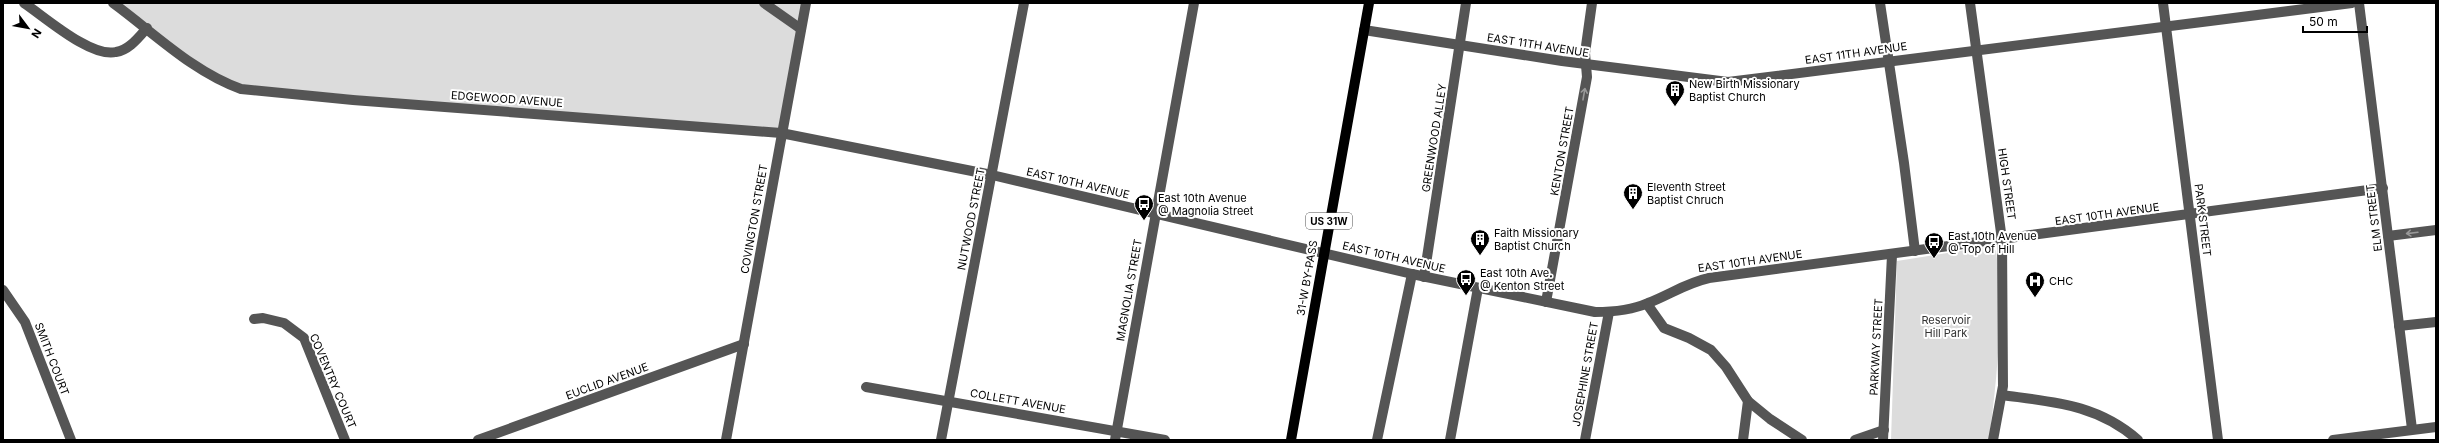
<svg xmlns="http://www.w3.org/2000/svg" width="2439" height="443" font-family="Inter,sans-serif">
	<rect width="100%" height="100%" fill="#fff"/>
	<!-- green -->
	<g fill="#dcdcdc">
		<path d="M115,3h690l-24,130 -555,-49z"/>
		<path d="M1991,246l5,5c8,62 1,127 -7,189h-98l6,-179z"/>
	</g>
	<g fill="none" stroke-linecap="round" stroke-linejoin="round">
		<!-- minor -->
		<g stroke="#555" stroke-width="10">
			<path d="M24,3c21,14 67,55 92,49 13,-2 22,-14 31,-24"/>
			<path d="M113,3c41,30 80,69 128,86l112,11 428,33 211,42 420,99 183,38c18,0 37,-2 53,-9 21,-8 38,-20 61,-25l674,-90"/>
			<path d="M764,3l37,26"/>
			<path d="M1880,3l24,160 11,88"/>
			<path d="M1970,3l32,237 1,146 -10,54"/>
			<path d="M2163,3l55,437"/>
			<path d="M2359,3l53,426"/>
			<path d="M1364,30l198,31 166,21 624,-79"/>
			<path d="M2388,236l48,-6"/>
			<path d="M1424,277l42,-274"/>
			<path d="M3,290l22,32 46,118"/>
			<path d="M1546,302l41,-225 -2,-24 7,-50"/>
			<path d="M1647,304l17,24 25,10 22,12 15,17 22,34 22,18 32,21"/>
			<path d="M254,319l9,-1 21,5 20,15 41,102"/>
			<path d="M2399,326l37,-4"/>
			<path d="M866,387l299,53"/>
			<path d="M2002,395c51,7 95,9 136,45"/>
			<path d="M478,440l266,-96"/>
			<path d="M726,440l80,-437"/>
			<path d="M941,440l83,-437"/>
			<path d="M1115,440l79,-437"/>
			<path d="M1377,440l35,-166"/>
			<path d="M1450,440l28,-152"/>
			<path d="M1585,440l24,-128"/>
			<path d="M1743,440l5,-39"/>
			<path d="M1855,440l29,-10"/>
			<path d="M1883,440l9,-185"/>
			<path d="M2333,440l103,-13"/>
		</g>
		<!-- major -->
		<path stroke="#000" stroke-width="10" d="M1291,440l78,-437"/>
	</g>
	<!-- one-way arrows -->
	<defs><path id="oneway-shaft" d="M-6 0H5M1.5-3L5.5 0L1.5 3" fill="none" stroke-width="1.6" stroke-linecap="round" stroke-linejoin="round"/></defs>
	<g stroke="#999">
		<use href="#oneway-shaft" transform="translate(1584 94) rotate(-80)"/>
		<use href="#oneway-shaft" transform="translate(2412 233) rotate(173)"/>
	</g>
	<!-- icons -->
	<defs>
		<symbol id="building-pin" viewBox="-11 -11 22 30"><path d="M0 17L-7.5 6A9.5 9.5 0 1 1 7.5 6Z" fill="#000" stroke="#fff"/><path d="M-4-6H4V6H1V3H-1V6H-4ZM-2.5-4.3h1.7v1.8h-1.7ZM.8-4.3h1.7v1.8H.8ZM-2.5-1h1.7V.8h-1.7ZM.8-1h1.7V.8H.8Z" fill="#fff"/></symbol>
		<symbol id="bus-pin" viewBox="-11 -11 22 30"><path d="M0 17L-7.5 6A9.5 9.5 0 1 1 7.5 6Z" fill="#000" stroke="#fff"/><path d="M-5-6H5V4H4V6H2V4H-2V6H-4V4H-5ZM-3.5-4V0h7V-4ZM-3.5 1.2v1.5H-2V1.2ZM2 1.2v1.5H3.5V1.2Z" fill="#fff"/></symbol>
		<symbol id="hospital-pin" viewBox="-11 -11 22 30"><path d="M0 17L-7.5 6A9.5 9.5 0 1 1 7.5 6Z" fill="#000" stroke="#fff"/><path d="M-5-5h3v3.5h4V-5h3V5h-3V1.5h-4V5h-3Z" fill="#fff"/></symbol>
	</defs>
	<g fill-rule="evenodd">
		<use href="#building-pin" x="1664" y="79" width="22" height="30"/>
		<use href="#building-pin" x="1622" y="182" width="22" height="30"/>
		<use href="#bus-pin" x="1133" y="193" width="22" height="30"/>
		<use href="#building-pin" x="1469" y="228" width="22" height="30"/>
		<use href="#bus-pin" x="1923" y="231" width="22" height="30"/>
		<use href="#bus-pin" x="1455" y="268" width="22" height="30"/>
		<use href="#hospital-pin" x="2024" y="270" width="22" height="30"/>
	</g>
	<g text-anchor="middle" dominant-baseline="central" stroke-width="4" stroke-linejoin="round" paint-order="stroke">
		<!-- shield labels -->
		<rect fill="#fff" stroke="#4c4c4c" stroke-width="1" x="1306" y="213" width="46" height="16" rx="3"/>
		<g font-size="10" font-weight="bold" fill="#000">
			<text x="1329" y="221">US 31W</text>
		</g>
		<!-- street labels -->
		<g font-size="11" fill="#000" stroke="#fff">
			<text transform="translate(1538 45) rotate(9)">EAST 11TH AVENUE</text>
			<text transform="translate(1856 53) rotate(-8)">EAST 11TH AVENUE</text>
			<text transform="translate(507 99) rotate(4)">EDGEWOOD AVENUE</text>
			<text transform="translate(1434 138) rotate(-81)">GREENWOOD ALLEY</text>
			<text transform="translate(1562 151) rotate(-80)">KENTON STREET</text>
			<text transform="translate(1078 183) rotate(13)">EAST 10TH AVENUE</text>
			<text transform="translate(2007 184) rotate(82)">HIGH STREET</text>
			<text transform="translate(2107 214) rotate(-8)">EAST 10TH AVENUE</text>
			<text transform="translate(2374 218) rotate(-97)">ELM STREET</text>
			<text transform="translate(754 219) rotate(-80)">COVINGTON STREET</text>
			<text transform="translate(971 219) rotate(-79)">NUTWOOD STREET</text>
			<text transform="translate(2203 220) rotate(83)">PARK STREET</text>
			<text transform="translate(1394 257) rotate(13)">EAST 10TH AVENUE</text>
			<text transform="translate(1750 261) rotate(-8)">EAST 10TH AVENUE</text>
			<text transform="translate(1307 278) rotate(-80)">31-W BY-PASS</text>
			<text transform="translate(1129 290) rotate(-80)">MAGNOLIA STREET</text>
			<text transform="translate(1876 347) rotate(-87)">PARKWAY STREET</text>
			<text transform="translate(52 359) rotate(69)">SMITH COURT</text>
			<text transform="translate(1585 374) rotate(-80)">JOSEPHINE STREET</text>
			<text transform="translate(333 381) rotate(67)">COVENTRY COURT</text>
			<text transform="translate(607 381) rotate(-20)">EUCLID AVENUE</text>
			<text transform="translate(1018 401) rotate(10)">COLLETT AVENUE</text>
		</g>
		<!-- poi labels -->
		<g font-size="11" fill="#000" stroke="#fff" text-anchor="start">
			<text x="1689" y="84">New Birth Missionary<tspan x="1689" dy="13">Baptist Church</tspan></text>
			<text x="1647" y="187">Eleventh Street<tspan x="1647" dy="13">Baptist Chruch</tspan></text>
			<text x="1158" y="198">East 10th Avenue<tspan x="1158" dy="13">@ Magnolia Street</tspan></text>
			<text x="1494" y="233">Faith Missionary<tspan x="1494" dy="13">Baptist Church</tspan></text>
			<text x="1948" y="236">East 10th Avenue<tspan x="1948" dy="13">@ Top of Hill</tspan></text>
			<text x="1480" y="273">East 10th Ave.<tspan x="1480" dy="13">@ Kenton Street</tspan></text>
			<text x="2049" y="281">CHC</text>
		</g>
		<!-- park labels -->
		<g font-size="11" fill="#333" stroke="#fff">
			<text x="1946" y="320">Reservoir<tspan x="1946" dy="13">Hill Park</tspan></text>
		</g>
	</g>
	<!-- border -->
	<rect width="2439" height="443" fill="none" stroke="#000000" stroke-width="8"/>
	<!-- north arrow -->
	<g transform="translate(28 28) rotate(122)" stroke="#ffffff" stroke-width="3" paint-order="stroke">
	<path d="M0-3L7 15L0 10L-7 15Z" fill="#000000"/>
	<text y="-6" font-size="11" font-weight="bold" text-anchor="middle" fill="#000000">N</text>
	</g>
	<!-- scale -->
	<path d="M2303 26v6h64v-6" fill="none" stroke="#000000" stroke-width="2"/>
	<text x="2309" y="26" font-size="12" fill="#000000" stroke="#ffffff" stroke-width="3" paint-order="stroke">50 m</text>
</svg>
